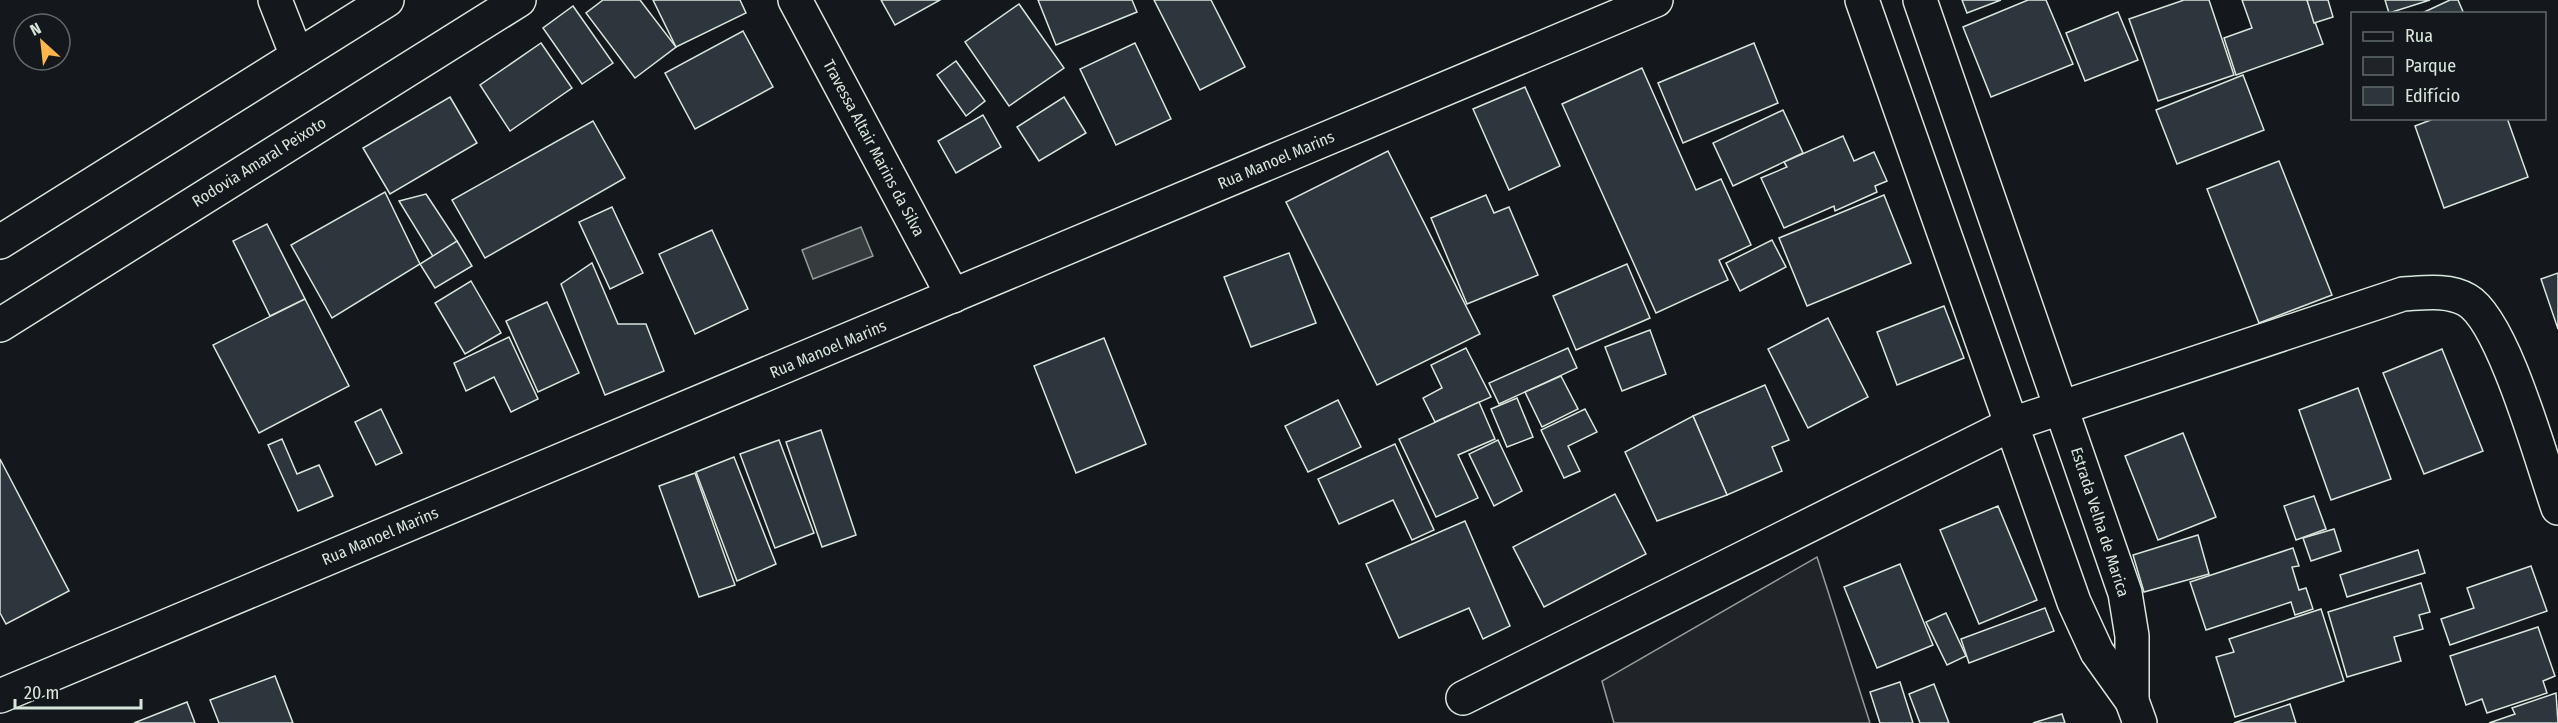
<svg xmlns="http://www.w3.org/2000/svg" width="2558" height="723" font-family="'Fira Sans Condensed',sans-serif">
	<rect width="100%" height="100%" fill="#14181c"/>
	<!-- green -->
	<path fill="#202428" stroke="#939e99" stroke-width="1.5" d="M1817,557l53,166h-256l-12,-42z"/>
	<!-- water -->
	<path fill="#363b3e" stroke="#939e99" stroke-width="1.5" d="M861,227l12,29 -60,23 -11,-29z"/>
	<!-- building -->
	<g fill="#2c363c" stroke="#d8e6dc" stroke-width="1.5">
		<path d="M603,0h37l36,47 -41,31 -49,-65z"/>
		<path d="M653,0h87l6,13 -70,34z"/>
		<path d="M881,0h59l-45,25z"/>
		<path d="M1038,0h94l5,12 -81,33z"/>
		<path d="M1154,0h57l34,67 -45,23z"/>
		<path d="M1962,0h39l-34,13z"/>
		<path d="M2028,0h18l27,64 -82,33 -28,-70z"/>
		<path d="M2184,0h25l25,75 -76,26 -29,-82z"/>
		<path d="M2242,0h65l16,44 -87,31 -12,-37 28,-10z"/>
		<path d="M2307,0h21l5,17 -19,6z"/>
		<path d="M2385,0h45l-41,13z"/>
		<path d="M2450,0h8l6,14h-44z"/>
		<path d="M1019,4l45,64 -55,38 -44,-64z"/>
		<path d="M573,6l40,57 -31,21 -39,-56z"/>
		<path d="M2118,12l20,48 -53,21 -19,-48z"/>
		<path d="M743,31l30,56 -78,42 -30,-56z"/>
		<path d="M541,43l31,45 -62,43 -30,-46z"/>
		<path d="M1135,43l36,76 -55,26 -36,-76z"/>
		<path d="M1754,43l24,60 -95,40 -25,-60z"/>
		<path d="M956,61l29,40 -19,15 -29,-41z"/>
		<path d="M1642,68l54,122 25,-11 30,66 -32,15 9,20 -72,33 -94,-209z"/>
		<path d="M2243,75l21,55 -87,34 -21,-54z"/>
		<path d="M1525,87l35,79 -51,24 -36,-81z"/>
		<path d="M450,97l27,46 -87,51 -27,-46z"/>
		<path d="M1064,97l22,36 -47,28 -22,-34z"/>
		<path d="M1783,110l20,43 -70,33 -20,-43z"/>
		<path d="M983,115l18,32 -45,26 -18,-32z"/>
		<path d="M2436,118h71l21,59 -84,31 -29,-82z"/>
		<path d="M593,121l32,57 -140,80 -33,-58z"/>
		<path d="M1843,136l11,25 20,-9 13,29 -12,5 2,6 -42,19 -1,-5 -50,22 -23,-50 26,-11 -3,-5z"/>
		<path d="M1388,151l92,183 -103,51 -91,-183z"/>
		<path d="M2279,161l53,134 -73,28 -52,-134z"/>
		<path d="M385,192l35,72 -88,54 -41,-73z"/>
		<path d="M426,194l31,47 -23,17 -35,-57z"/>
		<path d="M1486,195l8,18 15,-6 29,68 -71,29 -36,-86z"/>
		<path d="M1884,195l27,68 -104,43 -28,-68z"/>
		<path d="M612,207l31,66 -33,16 -31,-67z"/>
		<path d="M267,224l38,75 -35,17 -37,-75z"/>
		<path d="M712,230l36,79 -53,25 -36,-80z"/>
		<path d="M1772,240l14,27 -46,24 -14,-28z"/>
		<path d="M457,241l15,25 -37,22 -15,-24z"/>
		<path d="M1289,253l27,70 -65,24 -27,-70z"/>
		<path d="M592,263l26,61h28l18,47 -59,24 -44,-111z"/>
		<path d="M1627,264l23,54 -74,32 -23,-54z"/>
		<path d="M2558,273v56l-17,-50z"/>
		<path d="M471,281l30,52 -36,21 -30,-51z"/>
		<path d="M305,299l44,87 -90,47 -46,-88z"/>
		<path d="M547,302l32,71 -41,19 -32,-71z"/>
		<path d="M1944,306l20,52 -67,27 -20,-53z"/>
		<path d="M1828,318l40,79 -60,31 -40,-79z"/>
		<path d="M1650,330l16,44 -44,17 -17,-44z"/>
		<path d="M509,337l29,62 -27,13 -17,-35 -28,14 -12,-28z"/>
		<path d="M1104,338l42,106 -70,29 -42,-107z"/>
		<path d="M1466,348l25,49 -56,25 -12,-24 19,-10 -11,-23z"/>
		<path d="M1568,348l9,20 -78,36 -10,-21z"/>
		<path d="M2442,349l41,102 -59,23 -41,-101z"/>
		<path d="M1561,376l17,33 -36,18 -17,-35z"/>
		<path d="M1765,385l24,55 -17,7 10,24 -55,24 -34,-79z"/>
		<path d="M2358,388l33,91 -60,21 -32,-90z"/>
		<path d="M1517,398l16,39 -26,10 -16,-38z"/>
		<path d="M1338,400l23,47 -53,25 -23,-46z"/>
		<path d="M1479,402l16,37 -37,16 20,43 -42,19 -37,-78z"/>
		<path d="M381,409l21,44 -26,12 -21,-43z"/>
		<path d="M1585,409l12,23 -29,14 12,25 -16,7 -23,-48z"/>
		<path d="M1693,416l34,79 -70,26 -32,-69z"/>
		<path d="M821,430l35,105 -34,12 -36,-105z"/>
		<path d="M2183,433l33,84 -58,23 -33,-84z"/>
		<path d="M282,439l15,35 22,-9 14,31 -35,15 -30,-66z"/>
		<path d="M779,440l35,93 -39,15 -35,-94z"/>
		<path d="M1498,440l24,51 -28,15 -25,-52z"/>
		<path d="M1395,444l39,86 -22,10 -19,-40 -54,24 -21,-45z"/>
		<path d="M734,457l42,107 -39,17 -41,-109z"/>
		<path d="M0,459l69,132 -63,33 -6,-11z"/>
		<path d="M695,473l40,112 -36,12 -40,-111z"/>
		<path d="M1615,494l31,60 -102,53 -31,-60z"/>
		<path d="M2314,496l12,33 -30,11 -12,-34z"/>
		<path d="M1998,506l39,94 -58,24 -39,-94z"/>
		<path d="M1465,521l45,105 -27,13 -14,-31 -70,30 -33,-74z"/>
		<path d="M2334,529l7,22 -30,10 -8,-23z"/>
		<path d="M2198,535l11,39 -65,18 -11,-37z"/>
		<path d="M2293,548l6,18 -7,1 7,23 7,-2 7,21 -18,6 -4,-13 -85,28 -16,-48z"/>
		<path d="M2418,550l7,23 -78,24 -7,-22z"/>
		<path d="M1900,564l33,81 -56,23 -33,-81z"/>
		<path d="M2531,566l16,45 -97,34 -9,-26 33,-11 -7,-20z"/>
		<path d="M2421,583l9,29 -11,3 4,14 -29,8 7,24 -54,16 -19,-65z"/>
		<path d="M2045,608l9,23 -85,32 -8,-24z"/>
		<path d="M2321,609l23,72 -109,36 -19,-60 18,-5 -5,-13z"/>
		<path d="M1946,613l20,43 -19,9 -21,-43z"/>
		<path d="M2538,627l17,49 -12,5 4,12 -60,20 -5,-14 -16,6 -16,-49z"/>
		<path d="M275,676l18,47h-74l-9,-23z"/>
		<path d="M1900,682l13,41h-33l-10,-31z"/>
		<path d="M1934,684l15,39h-29l-11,-29z"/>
		<path d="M2556,693l2,30h-69l26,-9 -3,-6z"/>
		<path d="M187,702l8,21h-61z"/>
		<path d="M2290,704l6,19h-62z"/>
		<path d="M2062,714l3,9h-32z"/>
	</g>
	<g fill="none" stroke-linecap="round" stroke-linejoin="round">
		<defs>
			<g id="minor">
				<path d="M275,0l22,56"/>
				<path d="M795,0l158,296"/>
				<path d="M1862,0l212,602 23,50 35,49 8,22"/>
				<path d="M1920,0l205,593 7,43v65"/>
				<path d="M1463,698l549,-274 391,-130c20,-1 45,-5 64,6 37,21 75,163 91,208"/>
			</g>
			<path id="secondary" d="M0,696l1656,-696"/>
			<g id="trunk">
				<path d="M0,242l387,-242"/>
				<path d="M0,325l519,-325"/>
			</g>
		</defs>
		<!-- minor casing -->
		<use href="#minor" stroke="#d8e6dc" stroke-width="36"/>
		<!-- secondary casing -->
		<use href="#secondary" stroke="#d8e6dc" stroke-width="36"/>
		<!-- trunk casing -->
		<use href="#trunk" stroke="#d8e6dc" stroke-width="36"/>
		<!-- minor -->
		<use href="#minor" stroke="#14181c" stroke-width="33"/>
		<!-- secondary -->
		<use href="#secondary" stroke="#14181c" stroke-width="33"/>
		<!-- trunk -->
		<use href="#trunk" stroke="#14181c" stroke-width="33"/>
	</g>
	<g text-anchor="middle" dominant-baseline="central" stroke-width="4.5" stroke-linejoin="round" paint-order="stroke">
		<!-- street labels -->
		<g font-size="16" fill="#d8e6dc" stroke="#14181c">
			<text transform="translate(874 148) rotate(62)">Travessa Altair Marins da Silva</text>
			<text transform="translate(1276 160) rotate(-23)">Rua Manoel Marins</text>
			<text transform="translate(259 162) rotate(-32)">Rodovia Amaral Peixoto</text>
			<text transform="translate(828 349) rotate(-23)">Rua Manoel Marins</text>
			<text transform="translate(2100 522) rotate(72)">Estrada Velha de Marica</text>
			<text transform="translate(380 536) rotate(-23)">Rua Manoel Marins</text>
		</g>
	</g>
	<!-- legend -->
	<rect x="2351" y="12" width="195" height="108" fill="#14181c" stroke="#626a69" stroke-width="1.5"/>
	<rect x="2363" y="32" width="30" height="9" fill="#14181c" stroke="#626a69" stroke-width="1.5"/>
	<text x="2405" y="42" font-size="18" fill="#d8e6dc">Rua</text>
	<rect x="2363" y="57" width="30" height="18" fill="#202428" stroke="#626a69" stroke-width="1.5"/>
	<text x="2405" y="72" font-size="18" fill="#d8e6dc">Parque</text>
	<rect x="2363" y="87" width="30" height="18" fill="#2c363c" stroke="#626a69" stroke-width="1.5"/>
	<text x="2405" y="102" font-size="18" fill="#d8e6dc">Edifício</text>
	<!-- north arrow -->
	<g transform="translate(42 42) rotate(333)"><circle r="28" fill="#14181c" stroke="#626a69" stroke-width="1.5"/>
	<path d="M0-4.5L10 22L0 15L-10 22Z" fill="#ffb74d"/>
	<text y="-9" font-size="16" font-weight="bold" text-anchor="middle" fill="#d8e6dc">N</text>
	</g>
	<!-- scale -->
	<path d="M15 699v9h126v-9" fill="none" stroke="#d8e6dc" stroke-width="3"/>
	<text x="24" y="699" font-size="18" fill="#d8e6dc" stroke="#14181c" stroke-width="4.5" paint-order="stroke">20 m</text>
</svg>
